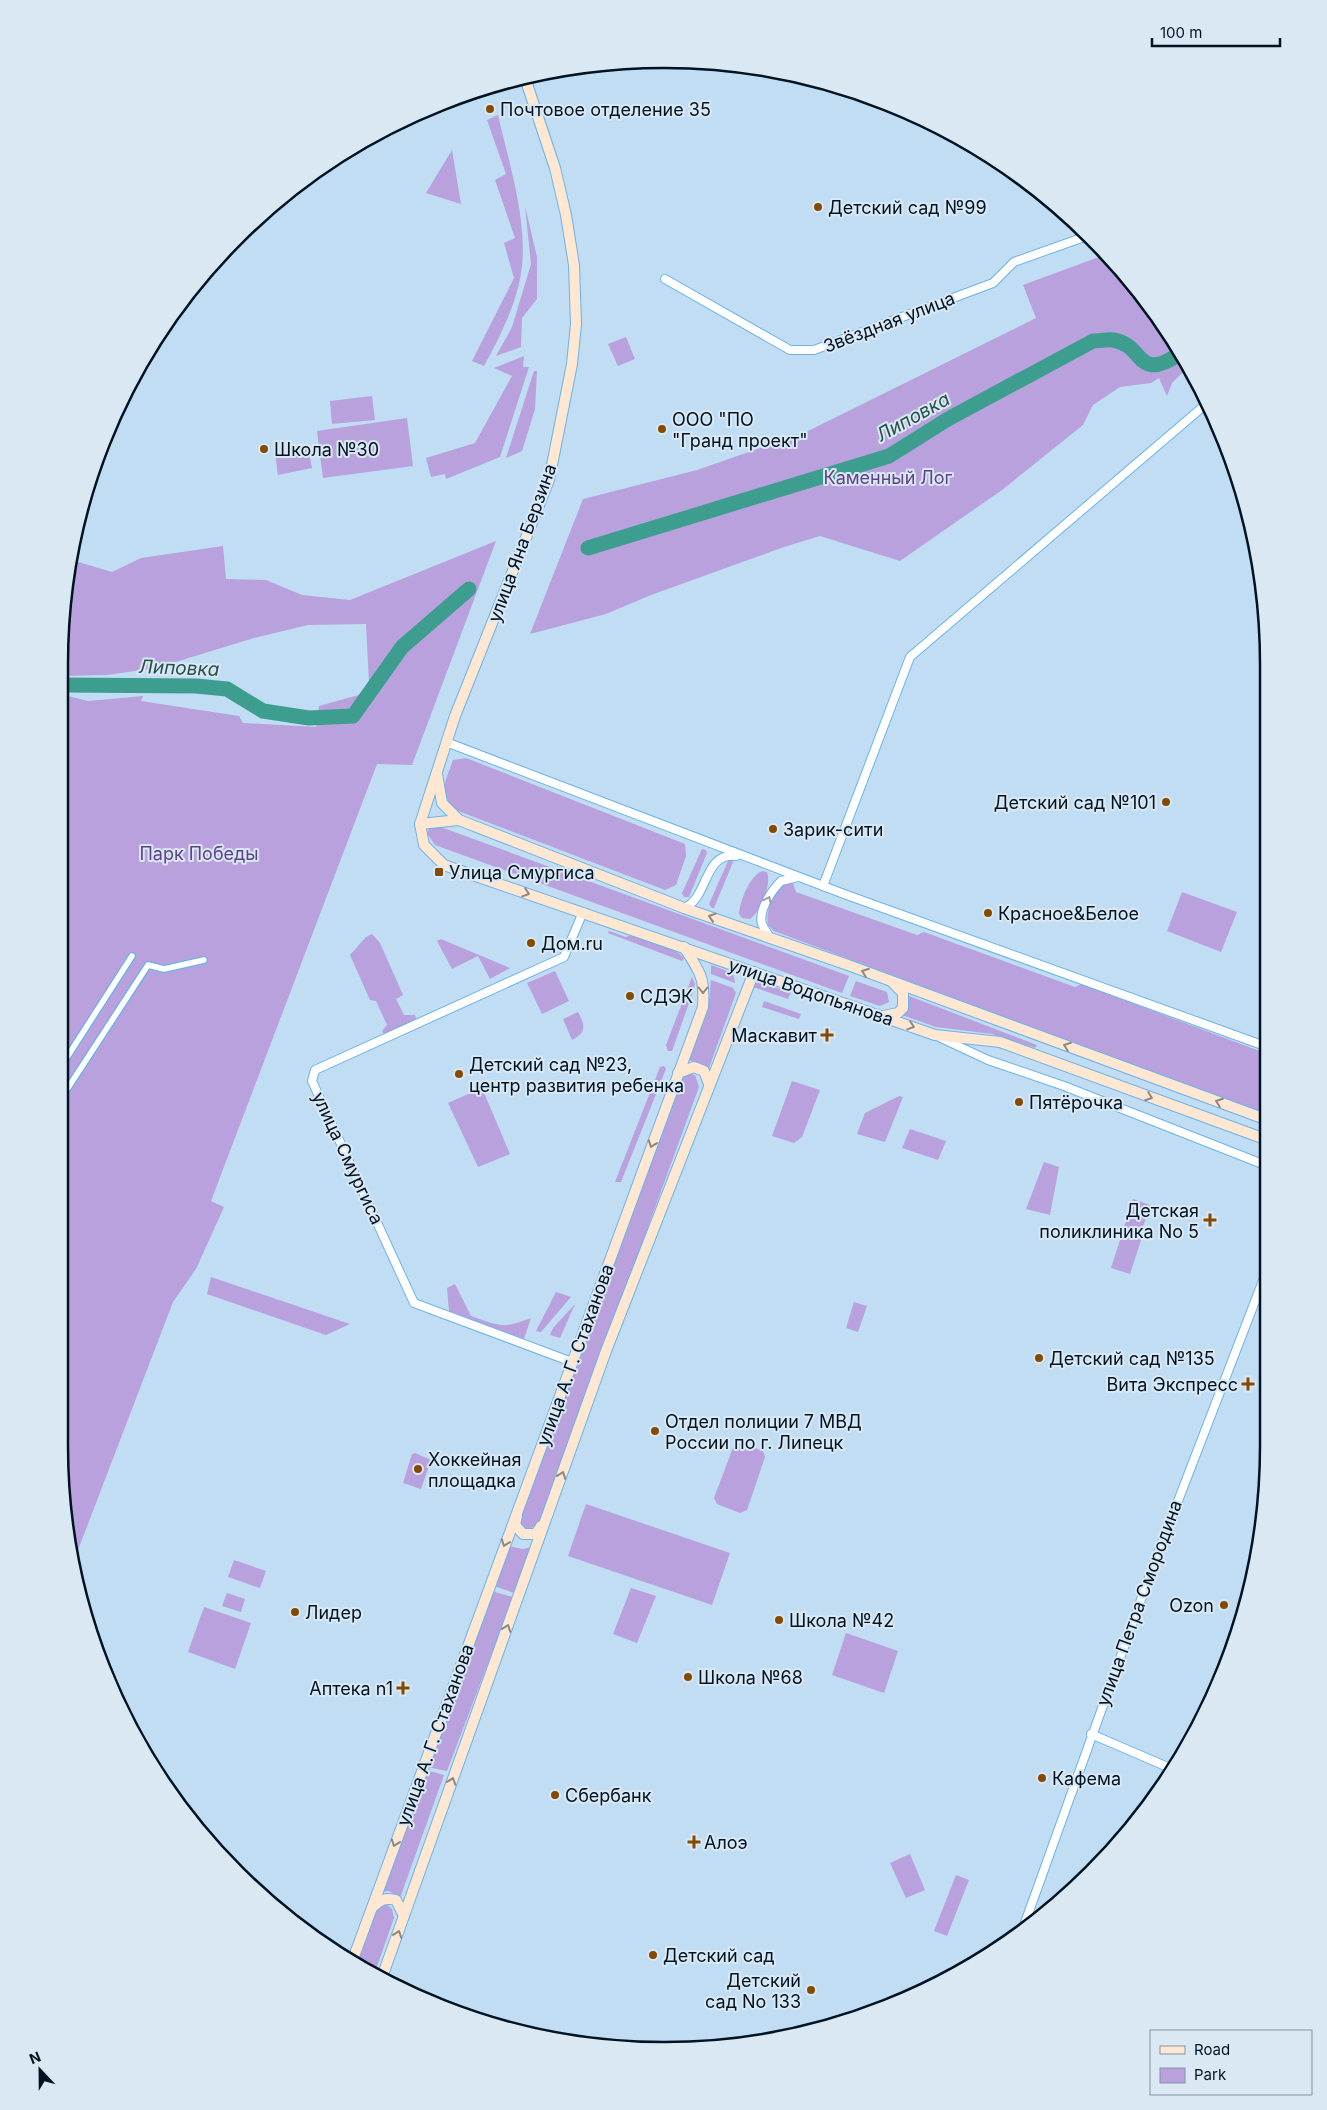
<svg xmlns="http://www.w3.org/2000/svg" width="1327" height="2110" font-family="Inter,sans-serif">
	<rect width="100%" height="100%" fill="#c1ddf4"/>
	<!-- green -->
	<g fill="#b8a1dd">
		<path d="M498,115c11,48 31,109 23,159 -5,31 -22,65 -37,92l-12,-5 42,-83 -10,-35 11,-5 -20,-58 11,-6 -19,-54z"/>
		<path d="M452,150l9,54 -35,-11z"/>
		<path d="M525,206l12,51v42l-15,19 -1,29 -25,9 16,-29 19,-63z"/>
		<path d="M1107,254l11,11 69,96 2,5 -17,17 -5,13 -8,-18 -8,5 -31,4 -27,18 -10,20 -81,65 -102,71 -80,-25 -36,11 -133,48 -45,19 -76,20 53,-135 114,-29 109,-38 230,-114 -13,-33z"/>
		<path d="M626,337l9,22 -17,7 -10,-22z"/>
		<path d="M524,356l-1,11h6l-29,90 -54,22 -1,-5 -14,3 -5,-19 49,-15 37,-67 -18,-8z"/>
		<path d="M534,371h3l-2,38 -13,42 -16,7z"/>
		<path d="M372,396l3,24 -43,4 -2,-23z"/>
		<path d="M407,418l6,48 -90,12 -6,-47z"/>
		<path d="M308,448l4,20 -34,7 -3,-21z"/>
		<path d="M496,541l-84,224 -35,-1 -166,437 13,6 -28,62 -23,33 -100,261 -9,-37v-831l24,6 55,-5 -2,5 98,15 4,7 73,4 3,-21 43,-12 7,-11 -3,-59 -58,1 -54,13 -98,30 -49,7 -43,1v-91l7,-27 4,3 37,11 29,-14 82,-12 3,33 40,1 36,15 48,5z"/>
		<path d="M466,758l219,86 1,12 -10,29 -11,5 -212,-81c-14,-21 -8,-26 0,-49z"/>
		<path d="M435,825l414,151 -7,17 -407,-148 -8,-12 3,-6z"/>
		<path d="M702,849l4,1 1,3 -18,44h-5l-2,-4z"/>
		<path d="M729,859h3l1,3 -19,46h-2l-3,-4z"/>
		<path d="M762,871l5,1c5,13 -7,40 -17,47l-8,-1 -3,-4c1,-14 11,-38 23,-43z"/>
		<path d="M786,882l7,1 3,9 121,43 7,-3 151,55 6,-3 184,69v61l-491,-183 -6,-6c-3,-14 6,-36 18,-43z"/>
		<path d="M1182,892l55,20 -16,40 -54,-21z"/>
		<path d="M609,931l17,6 5,-2 46,17 7,6 -2,3 -74,-28z"/>
		<path d="M372,934l8,9 23,52 -7,4 8,16h11l1,4 -32,16 -2,-4 5,-6 -11,-24 -6,-1 -20,-45 16,-18z"/>
		<path d="M441,939l69,29 -20,11 -12,-23 -26,13 -15,-28z"/>
		<path d="M711,965l22,8 2,10 -24,-9z"/>
		<path d="M555,971l14,30 -27,13 -15,-31z"/>
		<path d="M692,977l3,7 -2,8 -21,59h-4l-2,-6z"/>
		<path d="M711,980l22,8 3,5 -27,75 -20,-8 20,-57z"/>
		<path d="M856,981l31,11 2,10 -9,4 -30,-10z"/>
		<path d="M754,983h8l29,9 -3,7 -35,-12z"/>
		<path d="M909,996l128,49 -2,3 -43,-14 -56,-7 -34,-12 7,-8z"/>
		<path d="M764,1001l37,13 -2,5 -37,-12z"/>
		<path d="M578,1012c7,13 9,20 -6,28l-9,-21z"/>
		<path d="M664,1066l2,3 -45,113h-6l45,-115z"/>
		<path d="M687,1073l8,2 4,12 -159,436c-8,5 -13,9 -21,1v-6l162,-441z"/>
		<path d="M792,1081l28,9 -18,47 -8,6 -22,-7z"/>
		<path d="M482,1088l28,66 -32,13 -30,-64z"/>
		<path d="M899,1096l4,1 -18,45 -28,-8 8,-21z"/>
		<path d="M910,1129l36,12 -8,19 -36,-12z"/>
		<path d="M1044,1162l15,5 -9,48 -24,-6z"/>
		<path d="M1133,1199l17,6 -9,28 -17,-6z"/>
		<path d="M1123,1231l19,6 -12,37 -19,-6z"/>
		<path d="M211,1277l139,47 -24,11 -119,-41z"/>
		<path d="M455,1284l16,32c28,10 32,13 60,2l-7,21 -75,-28 -2,-23z"/>
		<path d="M556,1292l15,5 -30,35 -5,-1z"/>
		<path d="M854,1302l13,4 -9,26 -12,-4z"/>
		<path d="M575,1304l-15,34 -10,-3 3,-7z"/>
		<path d="M741,1443l22,8 2,6 -18,53 -7,3 -23,-9 -3,-6 20,-53z"/>
		<path d="M415,1453l16,7 -10,29 -18,-6 9,-29z"/>
		<path d="M586,1504l144,49 -18,52 -144,-49z"/>
		<path d="M508,1546l15,3 8,-2 -17,46 -20,-7z"/>
		<path d="M234,1560l32,11 -6,17 -32,-11z"/>
		<path d="M631,1588l25,8 -19,47 -24,-9z"/>
		<path d="M491,1591l22,6 -66,174 -20,-4z"/>
		<path d="M227,1593l18,6 -4,13 -19,-6z"/>
		<path d="M204,1607l47,16 -16,46 -47,-17z"/>
		<path d="M846,1633l52,18 -14,42 -52,-18z"/>
		<path d="M426,1770l18,5 -44,123 -11,-7 -9,1z"/>
		<path d="M910,1854l15,36 -19,8 -16,-35z"/>
		<path d="M956,1875l13,5 -22,56 -13,-5z"/>
		<path d="M385,1903l7,6 2,9 -20,57 -19,-12 18,-52z"/>
	</g>
	<g fill="none" stroke-linecap="round" stroke-linejoin="round">
		<!-- river -->
		<g stroke="#3d9d8f" stroke-width="15">
			<path d="M588,548l301,-92 59,-37 145,-78c7,0 14,-2 20,-1 33,5 22,44 68,13"/>
			<path d="M64,685l132,1 31,3 36,22 46,7 44,-2 49,-69 67,-58"/>
		</g>
		<defs>
			<g id="pedestrian">
				<path d="M64,1062l68,-106"/>
				<path d="M64,1094l84,-129 16,4 40,-9"/>
			</g>
			<g id="minor">
				<path d="M665,279l125,71h24l179,-67 21,-21 73,-26"/>
				<path d="M446,742l398,152 421,152"/>
				<path d="M823,886l87,-229 295,-252"/>
				<path d="M684,908c25,-10 19,-56 52,-52"/>
				<path d="M770,938c-2,-4 -6,-9 -8,-14 -4,-14 10,-34 19,-43l17,-4"/>
				<path d="M941,1038l47,22 76,26 201,79"/>
				<path d="M572,1362l-158,-59 -102,-222 3,-11 249,-113 19,-45"/>
				<path d="M1091,1734l79,34"/>
				<path d="M1022,1931l134,-373 108,-280"/>
			</g>
			<g id="secondary">
				<path d="M525,78l30,90 11,47 8,50 2,59 -4,40 -23,116 -94,236 -35,108 4,21 20,20 491,170 65,7 265,97"/>
				<path d="M437,774l5,29 17,17 225,88 164,57 417,154"/>
				<path d="M420,824l39,-4"/>
				<path d="M884,1016l14,-3 5,-5v-15l-10,-10"/>
				<path d="M678,1073l16,-6 10,4 5,13"/>
				<path d="M517,1516l-2,9 8,9h13l5,-8"/>
				<path d="M372,1908c8,-8 13,-11 24,-8l8,16"/>
				<path d="M352,1962l351,-955c2,-30 -3,-35 -19,-60"/>
				<path d="M381,1980l225,-629 148,-379"/>
			</g>
		</defs>
		<!-- pedestrian casing -->
		<use href="#pedestrian" stroke="#6ab3e9" stroke-width="8"/>
		<!-- minor casing -->
		<use href="#minor" stroke="#6ab3e9" stroke-width="10"/>
		<!-- secondary casing -->
		<use href="#secondary" stroke="#6ab3e9" stroke-width="12"/>
		<!-- pedestrian -->
		<use href="#pedestrian" stroke="#fff" stroke-width="5.5"/>
		<!-- minor -->
		<use href="#minor" stroke="#fff" stroke-width="8"/>
		<!-- secondary -->
		<use href="#secondary" stroke="#ffe7d1" stroke-width="10"/>
	</g>
	<!-- one-way arrows -->
	<defs><path id="oneway-chevron" d="M-2-3.5L2.5 0L-2 3.5" fill="none" stroke-width="1.6" stroke-linecap="round" stroke-linejoin="round" transform="scale(1.25)"/></defs>
	<g stroke="#8c8882">
		<use href="#oneway-chevron" transform="translate(526 893) rotate(19)"/>
		<use href="#oneway-chevron" transform="translate(712 917) rotate(-162)"/>
		<use href="#oneway-chevron" transform="translate(865 972) rotate(-160)"/>
		<use href="#oneway-chevron" transform="translate(703 990) rotate(90)"/>
		<use href="#oneway-chevron" transform="translate(911 1026) rotate(19)"/>
		<use href="#oneway-chevron" transform="translate(1067 1046) rotate(-160)"/>
		<use href="#oneway-chevron" transform="translate(1149 1097) rotate(20)"/>
		<use href="#oneway-chevron" transform="translate(1219 1102) rotate(-160)"/>
		<use href="#oneway-chevron" transform="translate(652 1144) rotate(110)"/>
		<use href="#oneway-chevron" transform="translate(562 1475) rotate(-70)"/>
		<use href="#oneway-chevron" transform="translate(505 1543) rotate(110)"/>
		<use href="#oneway-chevron" transform="translate(507 1628) rotate(-70)"/>
		<use href="#oneway-chevron" transform="translate(452 1781) rotate(-71)"/>
		<use href="#oneway-chevron" transform="translate(395 1843) rotate(110)"/>
		<use href="#oneway-chevron" transform="translate(398 1934) rotate(-70)"/>
	</g>
	<use stroke="#99a1a7" href="#oneway-chevron" transform="translate(768 900) rotate(-65)"/>
	<!-- markers -->
	<g fill="#844a00" stroke="#dae8f4" stroke-width="2">
		<circle cx="490" cy="109" r="5"/>
		<circle cx="818" cy="207" r="5"/>
		<circle cx="662" cy="429" r="5"/>
		<circle cx="264" cy="449" r="5"/>
		<circle cx="1166" cy="802" r="5"/>
		<circle cx="773" cy="829" r="5"/>
		<rect x="434" y="867" width="10" height="10" rx="2.5"/>
		<circle cx="988" cy="913" r="5"/>
		<circle cx="531" cy="943" r="5"/>
		<circle cx="630" cy="996" r="5"/>
		<path d="M824.5 1027.5h5v5h5v5h-5v5h-5v-5h-5v-5h5z"/>
		<circle cx="459" cy="1074" r="5"/>
		<circle cx="1019" cy="1102" r="5"/>
		<path d="M1207.5 1212.5h5v5h5v5h-5v5h-5v-5h-5v-5h5z"/>
		<circle cx="1039" cy="1358" r="5"/>
		<path d="M1245.5 1376.5h5v5h5v5h-5v5h-5v-5h-5v-5h5z"/>
		<circle cx="655" cy="1431" r="5"/>
		<circle cx="418" cy="1469" r="5"/>
		<circle cx="1224" cy="1605" r="5"/>
		<circle cx="295" cy="1612" r="5"/>
		<circle cx="779" cy="1620" r="5"/>
		<circle cx="688" cy="1677" r="5"/>
		<path d="M400.5 1680.5h5v5h5v5h-5v5h-5v-5h-5v-5h5z"/>
		<circle cx="1042" cy="1778" r="5"/>
		<circle cx="555" cy="1795" r="5"/>
		<path d="M691.5 1834.5h5v5h5v5h-5v5h-5v-5h-5v-5h5z"/>
		<circle cx="653" cy="1955" r="5"/>
		<circle cx="811" cy="1990" r="5"/>
	</g>
	<g text-anchor="middle" dominant-baseline="central" stroke-width="4" stroke-linejoin="round" paint-order="stroke">
		<!-- poi labels -->
		<g font-size="18" fill="#001322" stroke="#dae8f4" text-anchor="start">
			<text x="500" y="109">Почтовое отделение 35</text>
			<text x="828" y="207">Детский сад №99</text>
			<text x="672" y="419">ООО "ПО<tspan x="672" dy="21">"Гранд проект"</tspan></text>
			<text x="274" y="449">Школа №30</text>
			<text x="1156" y="802" text-anchor="end">Детский сад №101</text>
			<text x="783" y="829">Зарик-сити</text>
			<text x="449" y="872">Улица Смургиса</text>
			<text x="998" y="913">Красное&amp;Белое</text>
			<text x="541" y="943">Дом.ru</text>
			<text x="640" y="996">СДЭК</text>
			<text x="817" y="1035" text-anchor="end">Маскавит</text>
			<text x="469" y="1064">Детский сад №23,<tspan x="469" dy="21">центр развития ребенка</tspan></text>
			<text x="1029" y="1102">Пятёрочка</text>
			<text x="1199" y="1210" text-anchor="end">Детская<tspan x="1199" dy="21">поликлиника No 5</tspan></text>
			<text x="1049" y="1358">Детский сад №135</text>
			<text x="1238" y="1384" text-anchor="end">Вита Экспресс</text>
			<text x="665" y="1421">Отдел полиции 7 МВД<tspan x="665" dy="21">России по г. Липецк</tspan></text>
			<text x="428" y="1459">Хоккейная<tspan x="428" dy="21">площадка</tspan></text>
			<text x="1214" y="1605" text-anchor="end">Ozon</text>
			<text x="305" y="1612">Лидер</text>
			<text x="789" y="1620">Школа №42</text>
			<text x="698" y="1677">Школа №68</text>
			<text x="393" y="1688" text-anchor="end">Аптека n1</text>
			<text x="1052" y="1778">Кафема</text>
			<text x="565" y="1795">Сбербанк</text>
			<text x="704" y="1842">Алоэ</text>
			<text x="663" y="1955">Детский сад</text>
			<text x="801" y="1980" text-anchor="end">Детский<tspan x="801" dy="21">сад No 133</tspan></text>
		</g>
		<!-- street labels -->
		<g font-size="18" fill="#001322" stroke="#dae8f4">
			<text transform="translate(889 322) rotate(-21)">Звёздная улица</text>
			<text transform="translate(522 543) rotate(-70)">улица Яна Берзина</text>
			<text transform="translate(811 992) rotate(19)">улица Водопьянова</text>
			<text transform="translate(348 1158) rotate(65)">улица Смургиса</text>
			<text transform="translate(575 1355) rotate(-70)">улица А. Г. Стаханова</text>
			<text transform="translate(1139 1603) rotate(-70)">улица Петра Смородина</text>
			<text transform="translate(435 1735) rotate(-70)">улица А. Г. Стаханова</text>
		</g>
		<!-- park labels -->
		<g font-size="18" fill="#61408b" stroke="#dae8f4">
			<text x="888" y="477">Каменный Лог</text>
			<text x="199" y="853">Парк Победы</text>
		</g>
		<!-- water labels -->
		<g font-size="19" font-style="italic" fill="#265049" stroke="#dae8f4">
			<text transform="translate(913 417) rotate(-29)">Липовка</text>
			<text transform="translate(179 668) rotate(2)">Липовка</text>
		</g>
	</g>
	<!-- crop -->
	<path d="M0 0H1327V2110H0ZM664 68H664A596 596 0 0 1 1260 664V1446A596 596 0 0 1 664 2042H664A596 596 0 0 1 68 1446V664A596 596 0 0 1 664 68Z" fill="#dae8f4" fill-rule="evenodd"/>
	<path fill="none" stroke="#001322" stroke-width="2.5" d="M664 68H664A596 596 0 0 1 1260 664V1446A596 596 0 0 1 664 2042H664A596 596 0 0 1 68 1446V664A596 596 0 0 1 664 68Z"/>
	<!-- legend -->
	<rect x="1150" y="2030" width="162" height="65" fill="#dae8f4" stroke="#8393a0"/>
	<rect x="1160" y="2046" width="25" height="8" fill="#ffe7d1" stroke="#8393a0"/>
	<text x="1194" y="2055" font-size="15" fill="#001322">Road</text>
	<rect x="1160" y="2068" width="25" height="15" fill="#b8a1dd" stroke="#8393a0"/>
	<text x="1194" y="2080" font-size="15" fill="#001322">Park</text>
	<!-- north arrow -->
	<g transform="translate(40 2070) rotate(338)" stroke="#dae8f4" stroke-width="4" paint-order="stroke">
	<path d="M0-4L9 19L0 12L-9 19Z" fill="#001322"/>
	<text y="-8" font-size="14" font-weight="bold" text-anchor="middle" fill="#001322">N</text>
	</g>
	<!-- scale -->
	<path d="M1152 38v8h128v-8" fill="none" stroke="#001322" stroke-width="2.5"/>
	<text x="1160" y="38" font-size="15" fill="#001322" stroke="#dae8f4" stroke-width="4" paint-order="stroke">100 m</text>
</svg>
